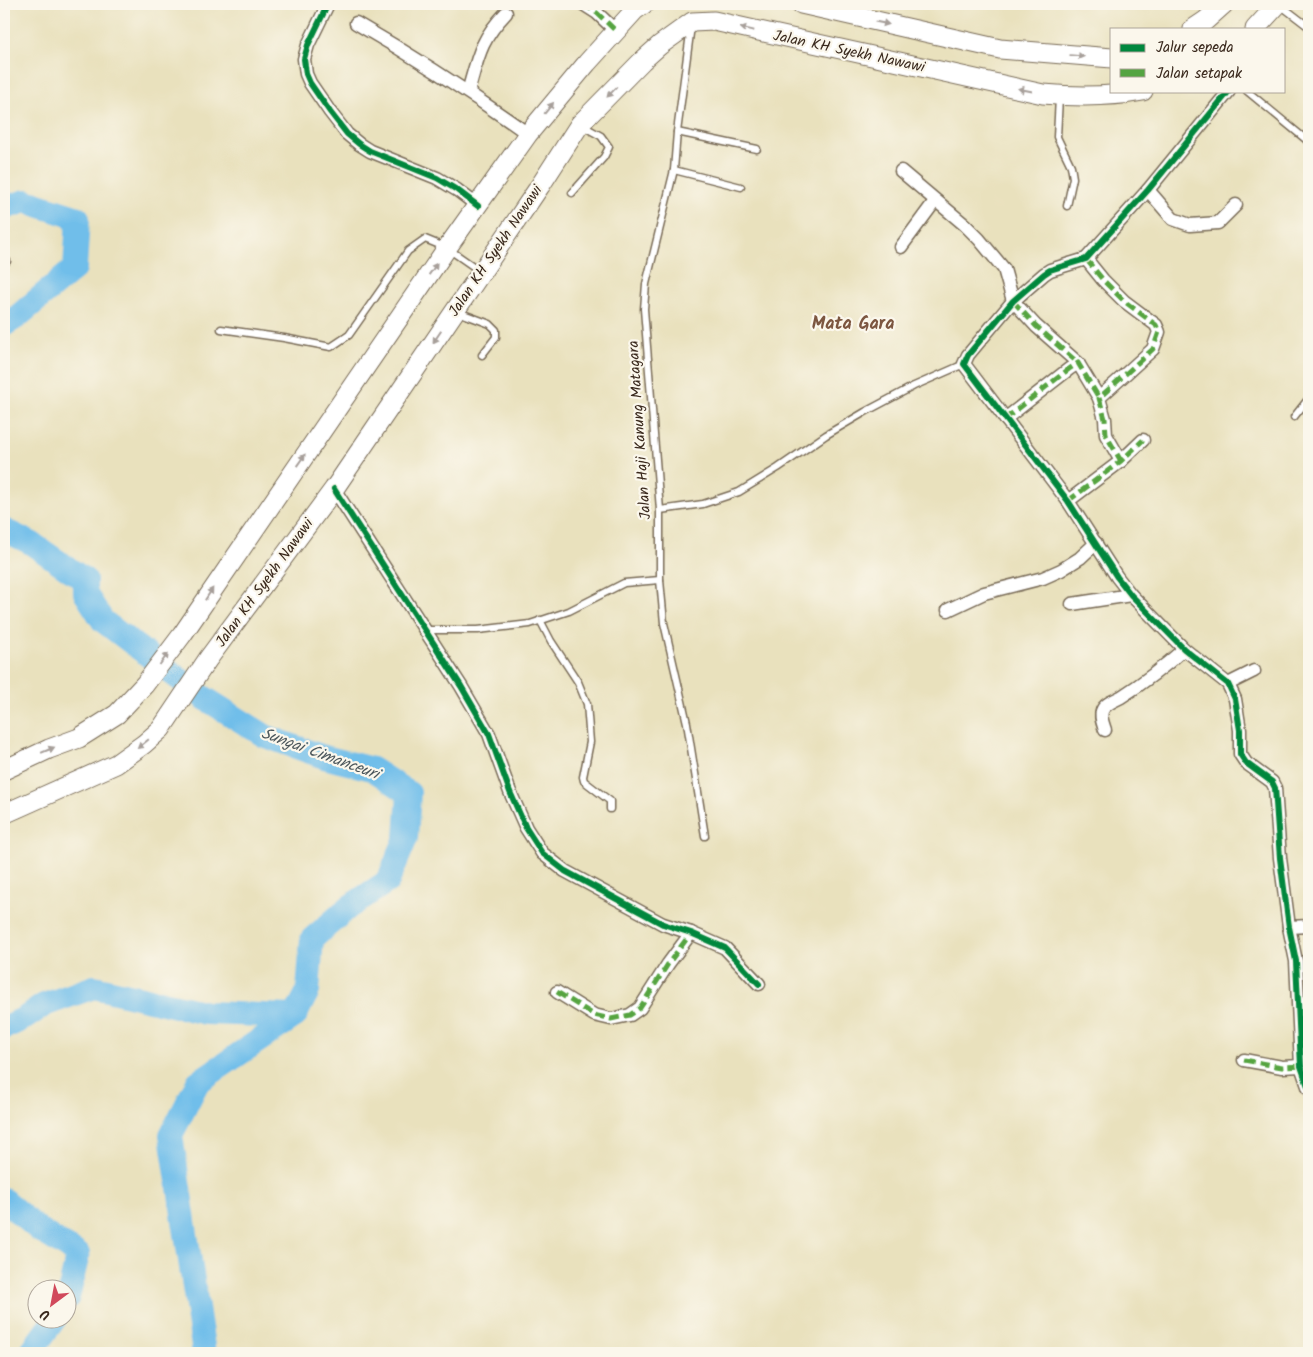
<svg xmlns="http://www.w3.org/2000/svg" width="1313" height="1357" font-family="Kalam,sans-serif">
	<rect width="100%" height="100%" fill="#fbf7ec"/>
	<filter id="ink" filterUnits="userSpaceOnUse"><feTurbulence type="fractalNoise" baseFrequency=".02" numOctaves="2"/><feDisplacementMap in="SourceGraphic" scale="10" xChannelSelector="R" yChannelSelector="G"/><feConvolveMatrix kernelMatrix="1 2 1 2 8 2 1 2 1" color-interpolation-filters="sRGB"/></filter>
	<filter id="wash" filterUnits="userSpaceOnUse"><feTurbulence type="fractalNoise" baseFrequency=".0096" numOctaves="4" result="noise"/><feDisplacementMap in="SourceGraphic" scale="20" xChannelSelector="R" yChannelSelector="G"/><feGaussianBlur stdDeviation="1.12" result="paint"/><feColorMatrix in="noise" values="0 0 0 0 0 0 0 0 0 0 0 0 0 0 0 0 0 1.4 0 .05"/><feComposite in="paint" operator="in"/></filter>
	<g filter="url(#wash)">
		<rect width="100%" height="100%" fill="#e9e1bd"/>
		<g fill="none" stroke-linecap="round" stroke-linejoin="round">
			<!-- river -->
			<g stroke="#70beea" stroke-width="24">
				<path d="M4,208l22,-7 52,17 -3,50 -58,49 -13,8"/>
				<path d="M4,530l27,13 54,37v13l18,28 100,76 62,39 59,21 48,12 37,24 -3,45 -18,43 -39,26 -37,32 -4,52 -13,25 -89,-3 -112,-26 -50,18 -19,13 -21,10"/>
				<path d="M4,1200l35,30 39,24 -10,43"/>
				<path d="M30,1353l24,-33"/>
				<path d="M204,1353l-33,-218 27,-53 97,-66"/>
			</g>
		</g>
	</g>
	<g filter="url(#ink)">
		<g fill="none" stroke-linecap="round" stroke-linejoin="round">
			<defs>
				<g id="lane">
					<path d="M1279,4l30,23"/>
					<path d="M691,26l-14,106 -3,38 -28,114 -2,25 16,201v70l4,43 23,100 18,113"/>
					<path d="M1247,91l62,51"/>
					<path d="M1059,97l-2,40 14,29 2,12 -6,28"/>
					<path d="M677,132l80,17"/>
					<path d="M674,170l67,17"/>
					<path d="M572,193l32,-36 5,-10 -8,-11 -20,-11"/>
					<path d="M4,263l3,-2"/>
					<path d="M458,312l32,12 6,6v7l-14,18"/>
					<path d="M221,329l63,9 47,9 18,-12 59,-84 17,-12 22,9 33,23"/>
					<path d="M1294,417l15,-19"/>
					<path d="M660,510l43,-6 36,-12 39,-24 48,-33 39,-23 49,-26 50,-22"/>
					<path d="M540,620l11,21 27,41 9,22 3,38 -7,35 1,4 26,20v8"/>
					<path d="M425,630h53l52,-6 39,-13 55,-28 36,-3"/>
				</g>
				<g id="street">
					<path d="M328,4l-20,41 -4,14 2,15 4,9 20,29 17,22 12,10 11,7 67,27 20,12 21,16"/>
					<path d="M583,4l14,9 19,18"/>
					<path d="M356,23c59,34 116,71 172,111"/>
					<path d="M1229,91l-81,99 -62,69 -36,11 -6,4 -31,27 -45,54 -4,9 104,137 49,76 14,18 53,54 44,35 7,15 5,31v24l6,9 26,19 3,6 5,70 9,69 7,34 5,105 8,23"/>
					<path d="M468,92c10,-35 12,-52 38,-79"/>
					<path d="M901,171l64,54 14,14 25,30 9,32 23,25 42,37"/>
					<path d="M1148,190l25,29 17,6 28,-2 18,-18"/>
					<path d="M901,247l34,-46"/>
					<path d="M1086,259l17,21 21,21 32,24 3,7 -6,17 -54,49 6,21 1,16 15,26"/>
					<path d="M1005,419l64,-50 9,-6 21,35"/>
					<path d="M334,489l127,197 28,48 21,58 16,36 16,25 23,18 98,53 28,9 34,15 34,36"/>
					<path d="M1068,501l53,-40 22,-21"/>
					<path d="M1072,604l59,-9"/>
					<path d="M948,610l36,-17 59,-15 18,-8 19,-12 16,-15"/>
					<path d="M1228,684l26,-13"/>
					<path d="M1105,730c-2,-6 -5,-13 -3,-19 3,-8 12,-10 19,-14 22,-14 43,-30 63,-48"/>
					<path d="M1289,927l20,-1"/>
					<path d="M557,992l37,23 17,4 19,-4 10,-7 28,-44 23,-31"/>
					<path d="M1244,1060l38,7 19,-1"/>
				</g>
				<g id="secondary">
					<path d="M801,4l199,45 112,9"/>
					<path d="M1193,29l12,-8 19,-17"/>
					<path d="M1255,29l23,-25"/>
					<path d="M4,770l45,-21 30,-11 38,-24 28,-30 37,-49 265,-387 81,-114 59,-71 48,-53 9,-6"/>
					<path d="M4,814l112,-50 28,-20 17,-15 47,-70 126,-170 206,-303 40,-62 62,-63 18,-16 32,-23 22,-1 329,73c33,3 68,3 100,-3"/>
				</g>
			</defs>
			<!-- lane casing -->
			<use href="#lane" stroke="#786a56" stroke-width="9"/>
			<!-- street casing -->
			<use href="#street" stroke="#786a56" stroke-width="15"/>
			<!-- secondary casing -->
			<use href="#secondary" stroke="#786a56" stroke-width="21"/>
			<!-- lane -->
			<use href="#lane" stroke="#fff" stroke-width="6"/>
			<!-- street -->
			<use href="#street" stroke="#fff" stroke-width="12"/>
			<!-- secondary -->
			<use href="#secondary" stroke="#fff" stroke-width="19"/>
			<!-- quiet -->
			<g stroke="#54a441" stroke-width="5" stroke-dasharray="10 5" stroke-linecap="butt">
				<path d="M583,4l14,9 19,18"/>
				<path d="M1086,259l17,21 21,21 32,24 3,7 -6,17 -54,49 6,21 1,16 15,26"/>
				<path d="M1013,301l23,25 42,37"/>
				<path d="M1005,419l64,-50 9,-6 21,35"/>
				<path d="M1068,501l53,-40 22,-21"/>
				<path d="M557,992l37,23 17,4 19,-4 10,-7 28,-44 23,-31"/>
				<path d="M1244,1060l38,7 19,-1"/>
			</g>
			<defs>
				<g id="cycleway">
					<path d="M328,4l-20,41 -4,14 2,15 4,9 20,29 17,22 12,10 11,7 67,27 20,12 21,16"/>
					<path d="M1229,91l-81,99 -62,69 -36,11 -6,4 -31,27 -45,54 -4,9 104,137 49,76 14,18 53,54 44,35 7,15 5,31v24l6,9 26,19 3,6 5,70 9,69 7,34 5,105 8,23"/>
					<path d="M334,489l127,197 28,48 21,58 16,36 16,25 23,18 98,53 28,9 34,15 34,36"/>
				</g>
			</defs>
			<!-- cycleway casing -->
			<use href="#cycleway" stroke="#fbf7ec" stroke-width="9"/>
			<!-- cycleway -->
			<use href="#cycleway" stroke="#00873e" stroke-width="6"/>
		</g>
		<!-- one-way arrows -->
		<defs><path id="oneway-solid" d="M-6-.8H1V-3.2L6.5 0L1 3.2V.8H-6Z" transform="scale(1.25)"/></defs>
		<g fill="#a79f9a">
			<use href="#oneway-solid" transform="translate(882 23) rotate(12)"/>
			<use href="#oneway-solid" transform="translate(747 29) rotate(-167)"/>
			<use href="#oneway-solid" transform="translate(1077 56) rotate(5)"/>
			<use href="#oneway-solid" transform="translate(1025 90) rotate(-168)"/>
			<use href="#oneway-solid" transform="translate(612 92) rotate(134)"/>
			<use href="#oneway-solid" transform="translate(549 108) rotate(-51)"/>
			<use href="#oneway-solid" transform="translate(433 269) rotate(-55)"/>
			<use href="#oneway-solid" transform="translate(437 337) rotate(124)"/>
			<use href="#oneway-solid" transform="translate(301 460) rotate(-55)"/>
			<use href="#oneway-solid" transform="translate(209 594) rotate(-57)"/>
			<use href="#oneway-solid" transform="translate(164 659) rotate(-53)"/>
			<use href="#oneway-solid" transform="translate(143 744) rotate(141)"/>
			<use href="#oneway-solid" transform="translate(48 750) rotate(-23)"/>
		</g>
	</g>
	<g text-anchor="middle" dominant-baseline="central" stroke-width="4.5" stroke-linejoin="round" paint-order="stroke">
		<!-- street labels -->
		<g font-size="15" fill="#3b2a1e" stroke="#fbf7ec">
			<text transform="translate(849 52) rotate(12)">Jalan KH Syekh Nawawi</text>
			<text transform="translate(496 251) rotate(-56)">Jalan KH Syekh Nawawi</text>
			<text transform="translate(640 430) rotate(-94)">Jalan Haji Kanung Matagara</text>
			<text transform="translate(265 583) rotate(-54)">Jalan KH Syekh Nawawi</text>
		</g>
		<!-- water labels -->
		<g font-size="16" font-style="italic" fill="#4b565b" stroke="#fbf7ec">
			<text transform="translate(320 754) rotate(20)">Sungai Cimanceuri</text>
		</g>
		<!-- quarter labels -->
		<g font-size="18" font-weight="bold" fill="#7c5640" stroke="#fbf7ec">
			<text x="853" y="324">Mata Gara</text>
		</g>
	</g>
	<!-- margin -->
	<rect width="1313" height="1357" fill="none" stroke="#fbf7ec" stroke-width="20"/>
	<!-- legend -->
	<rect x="1110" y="28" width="175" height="65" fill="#fbf7ec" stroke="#aea59a"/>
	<rect x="1120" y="44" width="25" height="8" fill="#00873e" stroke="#aea59a"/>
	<text x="1156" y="52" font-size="15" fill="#3b2a1e">Jalur sepeda</text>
	<rect x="1120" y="69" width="25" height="8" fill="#54a441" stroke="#aea59a"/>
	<text x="1156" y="78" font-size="15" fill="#3b2a1e">Jalan setapak</text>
	<!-- north arrow -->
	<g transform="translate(52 1304) rotate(212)"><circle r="24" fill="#fbf7ec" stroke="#aea59a"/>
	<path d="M0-4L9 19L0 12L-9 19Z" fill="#d1495b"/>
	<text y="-8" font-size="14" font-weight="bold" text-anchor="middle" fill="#3b2a1e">U</text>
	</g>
</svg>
